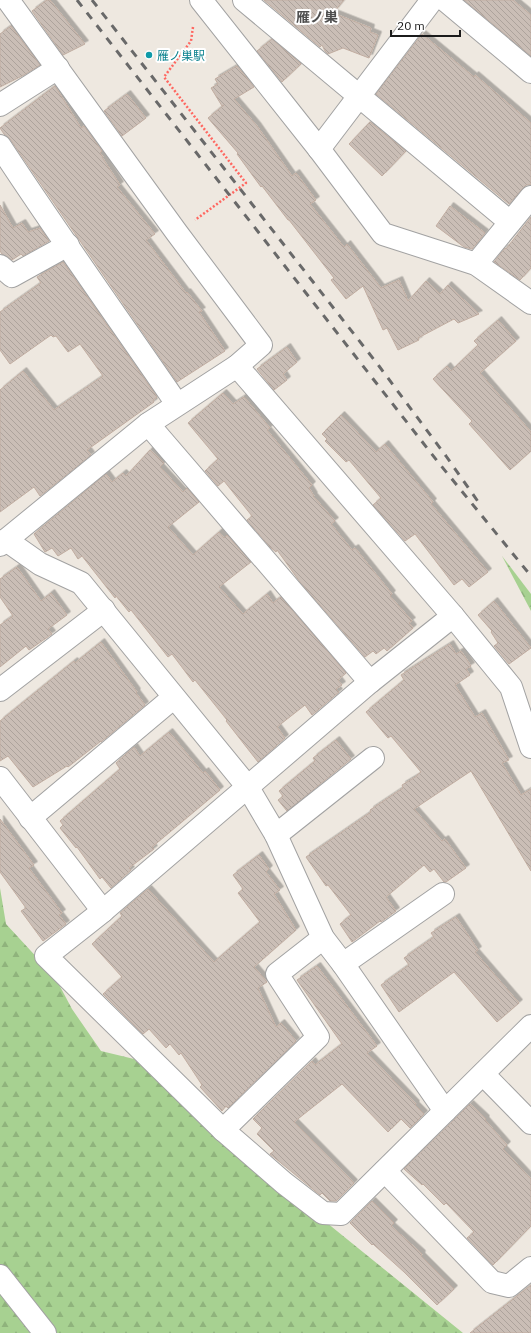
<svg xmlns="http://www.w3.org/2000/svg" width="531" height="1333" font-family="'IBM Plex Sans','Noto Sans JP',sans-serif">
	<defs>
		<pattern id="forest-firs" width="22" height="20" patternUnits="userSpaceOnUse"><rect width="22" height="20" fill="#a7d191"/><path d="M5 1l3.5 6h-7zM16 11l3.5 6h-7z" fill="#8fb37c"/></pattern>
		<pattern id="building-back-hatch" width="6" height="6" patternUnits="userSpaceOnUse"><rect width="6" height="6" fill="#cabeb6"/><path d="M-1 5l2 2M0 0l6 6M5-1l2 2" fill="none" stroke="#ada39c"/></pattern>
		<filter id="shadow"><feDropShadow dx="3.5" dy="-3.5" stdDeviation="0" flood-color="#0004"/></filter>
	</defs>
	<rect width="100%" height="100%" fill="#eee8e0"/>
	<!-- forest -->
	<g fill="url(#forest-firs)">
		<path d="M502,556l29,38v17z"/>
		<path d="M0,888l6,36 49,53 17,32 29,42 33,8 156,134 173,140h-463z"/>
	</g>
	<!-- building -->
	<g fill="url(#building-back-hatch)" stroke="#c1ada1" filter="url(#shadow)">
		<path d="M47,0h3l35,44 -22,11 -31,-44z"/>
		<path d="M264,0h80l-11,13 38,15 -1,4 8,3 -9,23 -26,-10 -15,6 -3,-3 -3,-6 -2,2z"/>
		<path d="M464,0h49l18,15v41z"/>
		<path d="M11,26l29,39 -16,10 -24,12v-53z"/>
		<path d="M422,34l52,43 1,-2 56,48v62h-5l-4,4 -13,15 -133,-110z"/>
		<path d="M272,39l29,25 -19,18 -25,-31z"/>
		<path d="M237,66l17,21 -20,12 23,27 35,50 4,-3 20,27 -6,4 34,43 3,-3 34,44 18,-8 9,21 18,-20 14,13 8,-9 31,29 -21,9 -4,-4 -36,19 1,2 -21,10 -11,-22 -4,2 -20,-44 -17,13 -15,-19 3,-2 -45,-58h-1l-26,-34 -1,1 -24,-33 1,-1 -30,-35 16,-13 -2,1 -11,-18 7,-4 -3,-5z"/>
		<path d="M55,86l26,42 3,-2 18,25 -2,2 3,4h-1l18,28 -3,2 38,47 -9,6 40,53 1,-1 15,19 -3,1 26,39 -48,31 -167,-243 -6,-5 -4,-6z"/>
		<path d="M127,94l19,24 -24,18 -18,-25z"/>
		<path d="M370,122l36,29 -24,25 -33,-32z"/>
		<path d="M0,205l13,23 9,-5 6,9 12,-4 9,13 -26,15 -2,-2 -9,6 -10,-6 -2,-3z"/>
		<path d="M450,206l35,27 -13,16 -8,-2 -28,-21z"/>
		<path d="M531,217v51l-11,12 -26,-18 11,-14 1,1z"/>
		<path d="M63,262l94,135 -4,3 1,2 -67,48 4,5 -51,41 -6,-9 -34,25v-122l23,-19 31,39 49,-34 -23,-32 -12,8 -12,-16 -3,1 -2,-2 -41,29 -10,-14v-38l41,-29 -4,-6z"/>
		<path d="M498,320l18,21 -36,32 51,59v19l-21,19 -41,-46 3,-3 -39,-42 14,-13 4,5 27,-26 -4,-4z"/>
		<path d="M287,347l10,15 -14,12 4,6 -13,10 -17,-21z"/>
		<path d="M223,393l10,11 11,-7 26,31 -3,2 45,55 -3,3 5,8h-1l22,25 -4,3 21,26 3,-2 37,46 -2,2 22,25 -3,2 4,5 -26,23 -3,-3 -8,6 -3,-3 -8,6 -65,-75 -23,-32 -1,2 -6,-5 -23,-27 5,-4 -28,-35 -6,5 -13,-15 13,-12 -30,-36z"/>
		<path d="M341,415l35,37 9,-8 48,58 -2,2 57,68 -19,15 -7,-8 -8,6 -39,-51 -10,7 -32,-36 8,-7 -32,-38 -3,2 -21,-21 2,-2 -5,-5z"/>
		<path d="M150,450l14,13 -4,4 23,25 4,-4 12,14 -31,25 25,28 26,-23 5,6 3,-3 24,27 -32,25 24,27 24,-20 6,9 8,-6 65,76 -8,7 4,5 -6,4 3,3 -27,23 -7,-10 -28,22 8,11 -27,24 -32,-41 1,-1 -32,-40 -2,2 -21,-28 -4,3 -37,-47 -2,2 -13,-16 -1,2 -33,-42 -4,3 -7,-11 -13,8 -6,-8 -7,4 -11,-18 72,-60 6,8 11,-9 3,3z"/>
		<path d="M17,567l24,34 10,-8 16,22 -19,14 4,5 -23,16 -3,-4 -26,21v-42l13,-9 -13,-19v-18z"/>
		<path d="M494,601l37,47 -22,16 -15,-18 4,-3 -7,-11 1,-1 -14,-16z"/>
		<path d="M101,642l36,50 -1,1 9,12 -44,37v-1l-33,26 -1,-1 -34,21 -25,-31 -8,5v-40l74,-60 1,2z"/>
		<path d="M450,644l6,10 5,-3 10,15 -5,3 4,6 -15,10 20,32 7,-4 27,47 -7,3 19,32 10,-6v82l-60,-100 -57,38 28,32 3,-2 21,29 -20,14h-2l-10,-13 -4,3 -6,-7 -38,32 10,14 -15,11 -1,-1 -28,21 -12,-18 11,-9 -23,-30 -2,1 -20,-29 65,-45 -1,-2 33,-22 -1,-3 15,-9v-1l4,-3 -30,-36 -3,2 -22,-26 38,-32 -3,-5z"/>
		<path d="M169,732l34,41 2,-2 15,19 -68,57 2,2 -25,19 2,2 -20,18 -9,-11 -2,2 -23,-32 -1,1 -16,-20 3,-3 -3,-4 60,-52 -4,-6 18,-16 6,9z"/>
		<path d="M336,740l15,19 -64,52 -9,-11 5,-4 -4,-5 36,-30 -2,-3z"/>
		<path d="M0,819l34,46 -5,3 33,45 -3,2 7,9 -23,17 -22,-30 5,-3 -26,-36z"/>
		<path d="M259,855l10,14 -3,3 14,18 -6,4 22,36 -42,37 13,15 -9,6 18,39 5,-4 15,18 -68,67 -2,-2 -4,5 -22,-24 2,-2 -21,-32 -2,2 -9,-11 -4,4 -17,-19 -6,5 -40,-40 19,-17 -30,-33 30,-28 -2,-3 28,-24 66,73 46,-40 -22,-29 5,-4 -10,-14z"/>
		<path d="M456,917l22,33 -3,2 44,51 -22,19 -43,-50 -55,40 -18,-27 28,-20 -5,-7 30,-21 -3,-4z"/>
		<path d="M317,966l60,80 -10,7 49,51 -1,1 9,9 -14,14 -9,-9 -13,13 -46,-48 -48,38 60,61 -18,18h-6l-8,-8 -2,2 -50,-41 4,-3 -17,-17 5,-6 -9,-9 59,-58 3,4 27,-21 -45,-64z"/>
		<path d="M470,1104l16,15 -1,1 22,25 -4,4 28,30v47l-38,39 -26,-27 7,-6 -28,-29 -2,2 -21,-21 -1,1 -18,-16z"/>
		<path d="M372,1201l22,22 -3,3 31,28 -1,2 33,33 -17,16 -33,-33 -31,-28 -1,1 -22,-22z"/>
		<path d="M531,1285v48h-61z"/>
	</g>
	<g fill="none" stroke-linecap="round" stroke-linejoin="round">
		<defs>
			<g id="minor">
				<path d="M201,0l118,149 64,85 93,30 55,39"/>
				<path d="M244,0l266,222"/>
				<path d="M445,0l86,72"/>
				<path d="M0,105l58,-37"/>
				<path d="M0,146c57,87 118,172 177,258"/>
				<path d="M319,149l113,-149"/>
				<path d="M476,264l55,-67"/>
				<path d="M0,266l12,10 56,-31"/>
				<path d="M148,424l222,258 83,-66 -216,-250"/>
				<path d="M6,540l34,24 41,19 166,203 29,49 47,103 20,26 102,147"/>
				<path d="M0,545l148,-121 89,-58 24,-21 -84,-112 -169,-233"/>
				<path d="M453,616l58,71 20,60"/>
				<path d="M370,682l-267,229 -57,45 177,174 61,53 39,30 18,1 190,-188"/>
				<path d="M0,690l104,-80"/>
				<path d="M0,778l103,133"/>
				<path d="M30,818l143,-120"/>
				<path d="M276,835l97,-77"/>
				<path d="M343,964l100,-70"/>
				<path d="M483,1074l48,49"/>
				<path d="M223,1130l95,-93 -41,-63 46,-36"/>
				<path d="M385,1171l107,111 17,4 22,-18"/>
			</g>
			<path id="tertiary" d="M0,1276l45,57"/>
		</defs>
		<!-- minor casing -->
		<use href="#minor" stroke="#a2a2a2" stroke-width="24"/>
		<!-- tertiary casing -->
		<use href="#tertiary" stroke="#a2a2a2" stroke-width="24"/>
		<!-- path -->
		<path stroke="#ff6760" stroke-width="2.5" stroke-dasharray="2 2" stroke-linecap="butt" d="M193,27l-2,14 -27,36 82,106 -51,37"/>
		<!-- minor -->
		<use href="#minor" stroke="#fff" stroke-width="22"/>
		<!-- tertiary -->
		<use href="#tertiary" stroke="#fff" stroke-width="22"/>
		<!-- rail -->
		<g stroke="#696969" stroke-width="3" stroke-dasharray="8 8" stroke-linecap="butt">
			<path d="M77,0l361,462 93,114"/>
			<path d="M92,0l287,366 67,90 33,47"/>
		</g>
	</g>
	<!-- markers -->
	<circle fill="#0f9aa8" stroke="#fff" stroke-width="1.5" cx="149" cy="55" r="4"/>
	<g text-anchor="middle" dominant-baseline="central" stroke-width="4" stroke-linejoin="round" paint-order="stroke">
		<!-- culture labels -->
		<g font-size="12" fill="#0d838f" stroke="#fff" text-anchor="start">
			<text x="157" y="55">雁ノ巣駅</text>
		</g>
		<!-- quarter labels -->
		<g font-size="14" font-weight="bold" fill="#4e4e4e" stroke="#fff">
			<text x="317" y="17">雁ノ巣</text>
		</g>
	</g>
	<!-- scale -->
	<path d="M391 30v6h69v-6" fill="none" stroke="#1b1b1b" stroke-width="2"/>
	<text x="397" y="30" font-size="12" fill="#1b1b1b" stroke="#ffffff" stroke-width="3" paint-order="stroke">20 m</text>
</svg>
